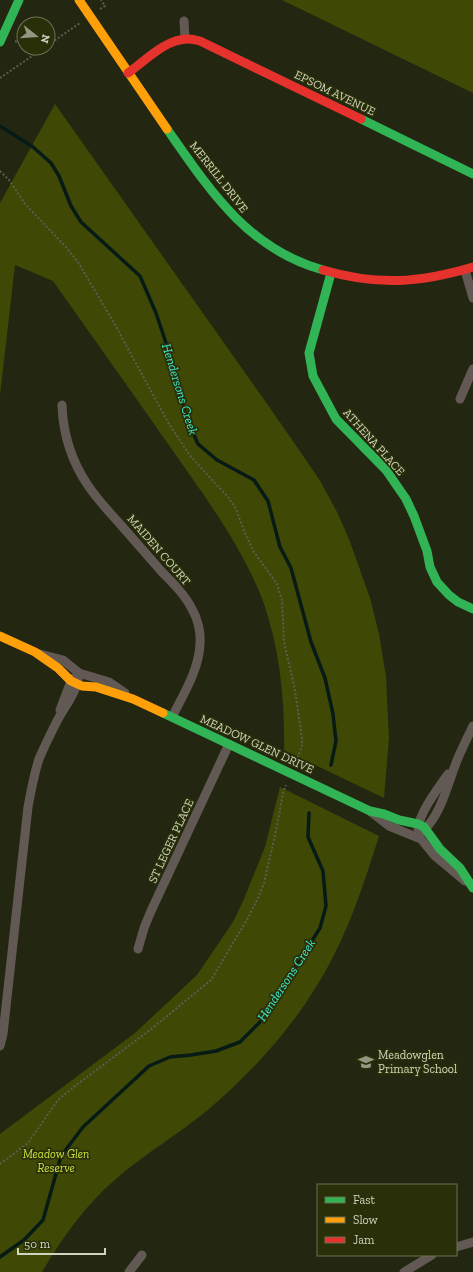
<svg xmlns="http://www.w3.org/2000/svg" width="473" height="1272" font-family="'Zilla Slab',serif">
	<rect width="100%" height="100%" fill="#232711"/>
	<!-- green -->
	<g fill="#404805">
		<path d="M282,0h191v93z"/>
		<path d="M55,104l215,304 49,71 17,31 13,29 21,59 9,36 7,43 3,61 -5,60 -100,-48c1,-49 -4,-101 -21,-149 -22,-57 -60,-107 -95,-157 -38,-55 -77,-109 -115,-163l-38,-16 -15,130v-192z"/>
		<path d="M280,787l99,49c-13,41 -26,82 -46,121 -30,59 -74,109 -124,152 -29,24 -63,44 -92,69 -31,26 -55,60 -75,94h-42v-138l135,-101 62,-58 36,-53 11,-23 21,-52z"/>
	</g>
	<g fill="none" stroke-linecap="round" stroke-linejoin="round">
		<!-- stream -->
		<g stroke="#071b16" stroke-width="3.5">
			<path d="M0,126l33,21 18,16 8,13 12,30 10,16 59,54 16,37 18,54 12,50 12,27 19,16 37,20 14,21 12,46 11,21 20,74 14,36 8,36 3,27 -5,24"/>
			<path d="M0,1257l24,-17 19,-20 18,-64 22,-29 66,-61 21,-9 21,-2 25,-4 24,-9 22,-22 58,-92 6,-22 -3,-35 -15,-34 1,-24"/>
		</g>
		<!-- path -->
		<g stroke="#5f5b52" stroke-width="2" stroke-dasharray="2 2" stroke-linecap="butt">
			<path d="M100,9l5,-3 -4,-6"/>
			<path d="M15,41l9,4"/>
			<path d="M48,45l32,-22"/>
			<path d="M30,48l8,4"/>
			<path d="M0,78l44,-30"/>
			<path d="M0,171l10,10 15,23 40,42 13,16 36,61 55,101 22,33 37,40 7,10 10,26 9,19 23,32 5,16 2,42 11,48 7,49v7l-6,16"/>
			<path d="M0,1164l28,-21 9,-13 21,-30 17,-14 75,-56 61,-50 37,-62 10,-20 6,-15 12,-52 7,-38 3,-8"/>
		</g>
		<!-- street -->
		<g stroke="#635954" stroke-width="9">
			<path d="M184,21l1,18"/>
			<path d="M465,270l8,28"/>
			<path d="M460,399l13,-30"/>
			<path d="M62,405c1,30 9,56 27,82 9,13 20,25 31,37 14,16 28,32 42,48 11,11 23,23 30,37 6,10 9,24 8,35 -1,26 -17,51 -28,73"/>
			<path d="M40,654l23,6 16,13 30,9 16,11"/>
			<path d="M60,710l11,-29 3,-3"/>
			<path d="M371,812l18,14 32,13 13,16 31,26"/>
			<path d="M418,829c1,-16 21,-42 30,-55"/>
			<path d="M422,832c19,-17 25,-46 34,-69 5,-13 11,-25 17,-37"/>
			<path d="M138,949l6,-21 7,-17 78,-167"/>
			<path d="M0,1046l3,-12 25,-227c3,-16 6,-33 11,-48 5,-12 11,-24 17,-36 9,-18 21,-29 23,-50"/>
			<path d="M456,1247l17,-5"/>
			<path d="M129,1272l13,-17"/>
			<path d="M404,1272l28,-17"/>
		</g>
		<!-- fast -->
		<g stroke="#30b455" stroke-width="9">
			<path d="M0,42l19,-42"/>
			<path d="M361,119l112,55"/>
			<path d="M167,129c42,60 80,120 156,141"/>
			<path d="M331,273l-22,80 4,23 23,43 50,51 20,29 8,17 13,35 3,16 7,15 12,13 9,7 15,7"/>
			<path d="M163,713l207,98 14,3 15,6 19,4 6,3 16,22 20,19 13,20"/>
		</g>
		<!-- slow -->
		<g stroke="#ff9f0a" stroke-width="9">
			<path d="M79,0l88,129"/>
			<path d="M0,636l35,16 23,16 13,13 11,5 14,1 37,12 30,14"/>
		</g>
		<!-- jam -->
		<g stroke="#e5322d" stroke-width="9">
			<path d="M128,73c17,-12 37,-34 60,-34 4,0 8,1 12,2l161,78"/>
			<path d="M323,270c55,16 96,13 150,-3"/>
		</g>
	</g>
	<!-- icons -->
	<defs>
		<symbol id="school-bare" viewBox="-9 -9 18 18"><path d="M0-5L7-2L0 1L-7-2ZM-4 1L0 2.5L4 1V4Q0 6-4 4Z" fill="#939782" stroke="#292f09" stroke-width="2.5" paint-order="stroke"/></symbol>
	</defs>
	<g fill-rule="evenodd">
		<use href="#school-bare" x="355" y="1051" width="22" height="22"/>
	</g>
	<g text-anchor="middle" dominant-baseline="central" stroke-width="3.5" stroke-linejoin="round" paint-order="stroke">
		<!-- street labels -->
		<g font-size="12" fill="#cfd4bf" stroke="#292f09">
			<text transform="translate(335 93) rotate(26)">EPSOM AVENUE</text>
			<text transform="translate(219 177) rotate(52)">MERRILL DRIVE</text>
			<text transform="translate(374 442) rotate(48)">ATHENA PLACE</text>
			<text transform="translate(159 550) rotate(49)">MAIDEN COURT</text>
			<text transform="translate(257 744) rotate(25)">MEADOW GLEN DRIVE</text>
			<text transform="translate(171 841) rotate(-65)">ST LEGER PLACE</text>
		</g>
		<!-- poi labels -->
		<g font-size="12" fill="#cfd4bf" stroke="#292f09" text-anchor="start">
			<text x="378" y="1055">Meadowglen<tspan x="378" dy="14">Primary School</tspan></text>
		</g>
		<!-- park labels -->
		<g font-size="12" font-style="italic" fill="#cce23b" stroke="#292f09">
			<text x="56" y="1154">Meadow Glen<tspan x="56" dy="14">Reserve</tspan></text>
		</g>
		<!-- water labels -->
		<g font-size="13" font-style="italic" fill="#3dedcd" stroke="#292f09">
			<text transform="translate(180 389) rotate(73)">Hendersons Creek</text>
			<text transform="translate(286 980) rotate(-57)">Hendersons Creek</text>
		</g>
	</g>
	<!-- legend -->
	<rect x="317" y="1184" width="140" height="72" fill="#292f09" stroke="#6b7152"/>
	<rect x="325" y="1197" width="20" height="6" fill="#30b455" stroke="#6b7152"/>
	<text x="353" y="1204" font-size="12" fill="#cfd4bf">Fast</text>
	<rect x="325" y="1217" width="20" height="6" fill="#ff9f0a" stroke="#6b7152"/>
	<text x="353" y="1224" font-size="12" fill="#cfd4bf">Slow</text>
	<rect x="325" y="1237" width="20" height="6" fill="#e5322d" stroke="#6b7152"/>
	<text x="353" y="1244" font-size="12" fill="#cfd4bf">Jam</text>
	<!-- north arrow -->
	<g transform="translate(36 36) rotate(107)"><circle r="19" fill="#292f09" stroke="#6b7152"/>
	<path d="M0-3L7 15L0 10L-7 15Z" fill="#939782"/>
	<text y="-6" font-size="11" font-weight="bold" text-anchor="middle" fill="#cfd4bf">N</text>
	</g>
	<!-- scale -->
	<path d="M18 1248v6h87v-6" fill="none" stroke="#cfd4bf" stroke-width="2"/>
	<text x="24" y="1248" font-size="12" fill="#cfd4bf" stroke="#292f09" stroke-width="3" paint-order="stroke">50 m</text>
</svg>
